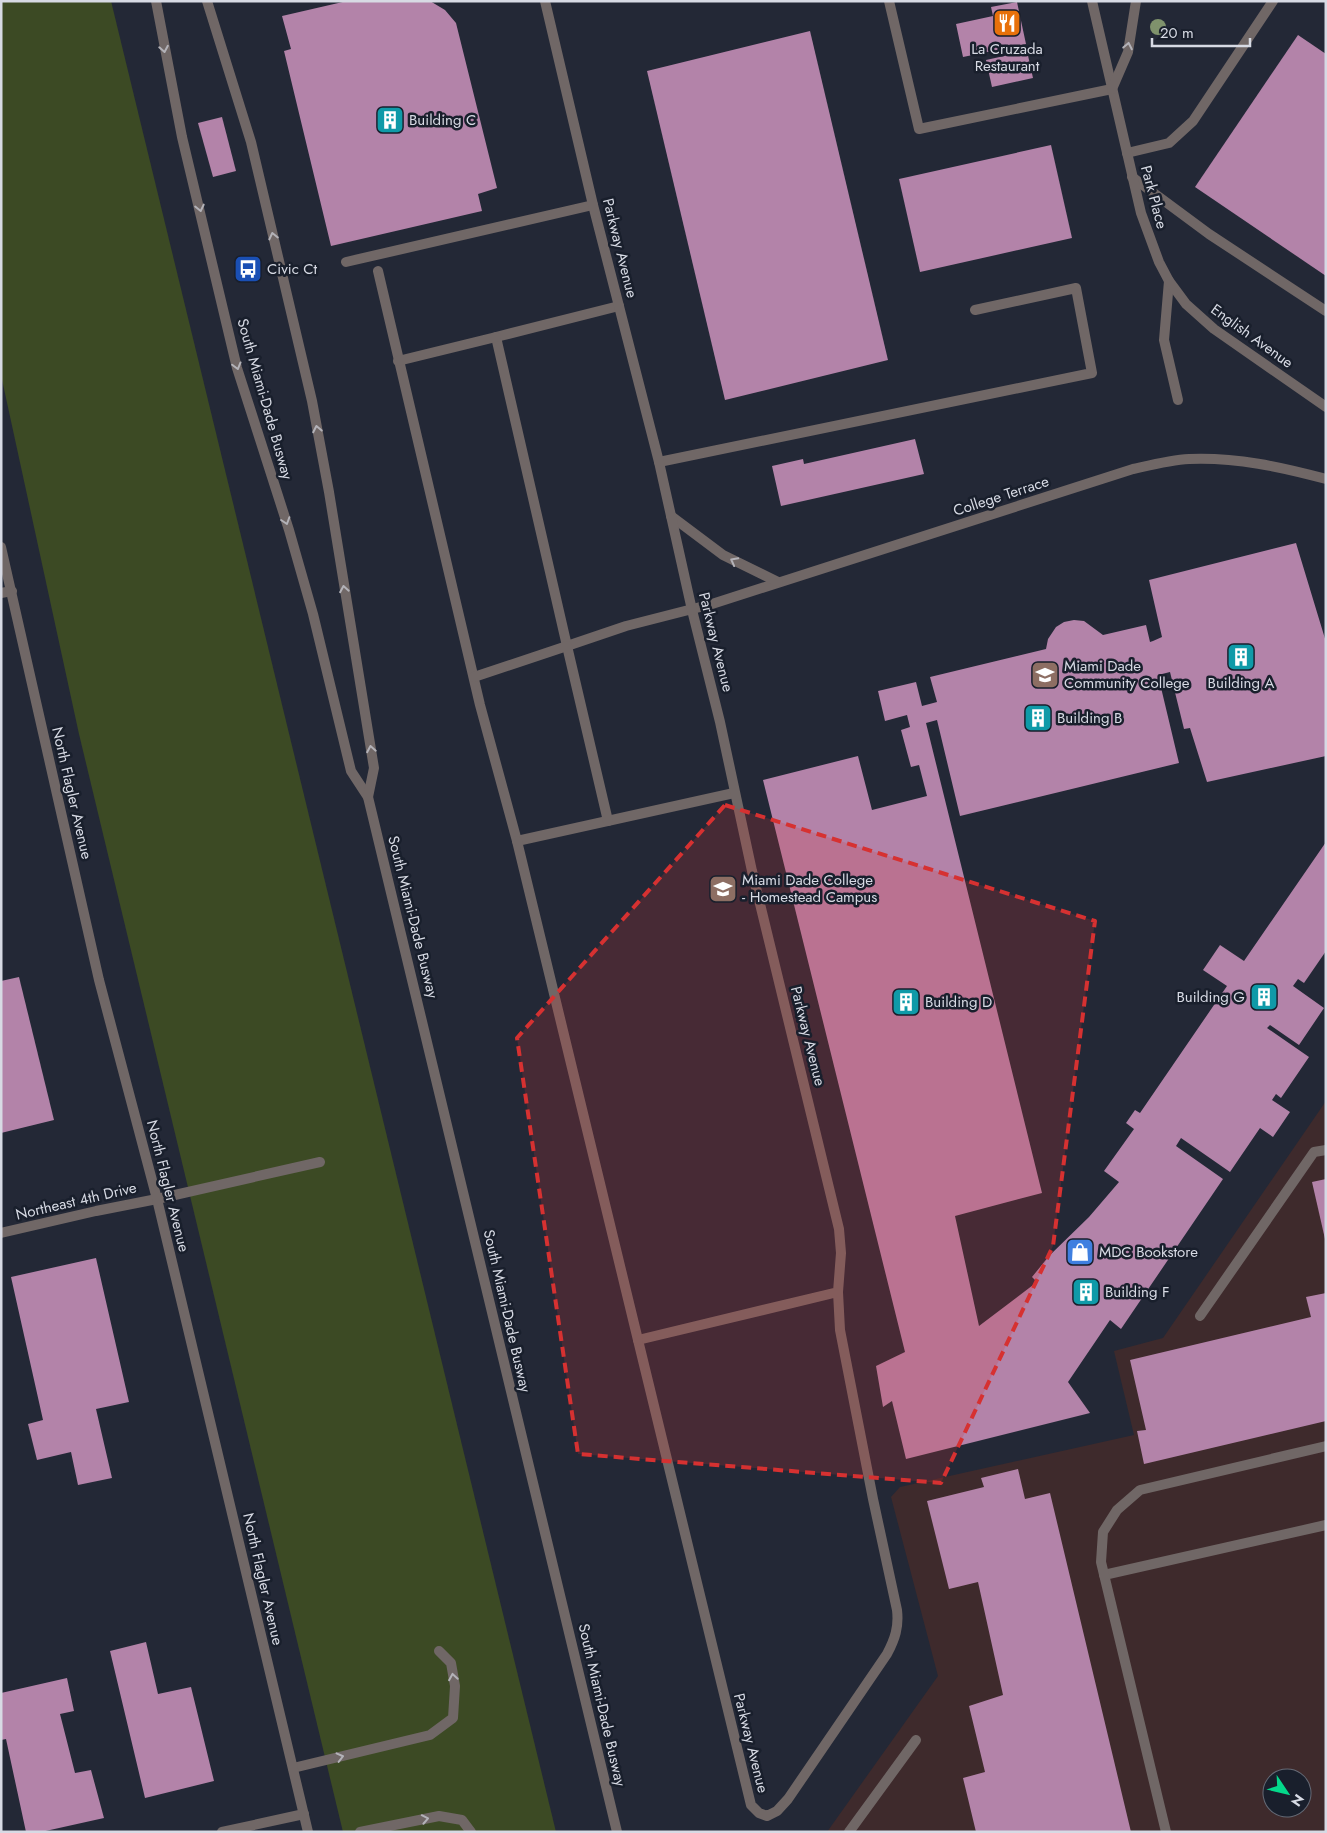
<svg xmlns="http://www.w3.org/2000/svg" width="1327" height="1833" font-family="Jost,sans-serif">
	<rect width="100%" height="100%" fill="#232836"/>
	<!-- commercial -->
	<path fill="#3e2a2c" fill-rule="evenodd" d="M1326,1101v731h-499l111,-156 -47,-179 9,-10 234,-52 -20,-84 49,-13zM1272,1778h30v30h-30z"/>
	<!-- green -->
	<path fill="#3c4a24" d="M1,1h110l445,1831h-213l-264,-1098 -78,-359z"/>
	<!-- building -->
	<g fill="#b383a9">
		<path d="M347,1h83l15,9 11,13 41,165 -19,6 4,17 -151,35 -47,-195 7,-2 -9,-33z"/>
		<path d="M1017,2l9,42 -63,13 -7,-33 37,-8 -2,-9z"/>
		<path d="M810,31l78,329 -163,40 -78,-329z"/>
		<path d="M1298,35l28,19v222l-131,-89z"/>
		<path d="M1027,51l6,27 -41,9 -6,-27z"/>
		<path d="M222,117l14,54 -23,6 -15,-54z"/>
		<path d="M1051,145l21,93 -152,34 -21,-93z"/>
		<path d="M915,439l9,35 -143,32 -9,-40 31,-7 1,5z"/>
		<path d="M1296,543l30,99v114l-119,26 -17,-54 -6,1 -14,-57 -12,3 21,88 -219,53 -23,-96 -11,3 116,470 -87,23 24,110 58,-44 -5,-5 17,-21 40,-39 30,-35 -15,-11 30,-42 -8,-6 9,-13 5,3 87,-127 -24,-16 17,-25 24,16 82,-119v109l-22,32 -6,-4 -5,7 31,22 -25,37 -29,-20 -3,3 42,29 -28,41 -5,-4 -4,6 18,12 -17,25 -13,-9 -30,44 -49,-34 -5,8 47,33 -102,150 -11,-9 -42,62 22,31 -184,46 -14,-58 -9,6 -7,-41 29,-14 -142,-572 95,-24 14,54 55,-14 -8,-31 -8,2 -10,-37 9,-3 -3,-12 -22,6 -7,-30 38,-9 6,24 15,-4 -7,-25 116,-28 2,-10 8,-12 8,-5 10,-2 10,1 19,14 43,-10 4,17 3,-1 9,-4 -13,-57z"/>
		<path d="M19,977l35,143 -53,13v-152z"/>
		<path d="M1326,1179v60h-1l-13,-57z"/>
		<path d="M96,1258l33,144 -33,7 16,69 -34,7 -7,-33 -34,8 -9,-36 15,-4 -32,-143z"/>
		<path d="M1326,1293v128l-182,43 -7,-33 9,-1 -16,-70 181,-43 -5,-20z"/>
		<path d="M1018,1469l7,30 25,-6 81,339h-155l-13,-54 22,-6 -16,-66 34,-11 -25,-113 -29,7 -22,-88 57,-14 -3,-9z"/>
		<path d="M146,1642l12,52 33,-7 23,94 -69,17 -35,-147z"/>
		<path d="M67,1678l7,33 -14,3 15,59 16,-3 13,48 -63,14h-15l-20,-93 -5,1v-47z"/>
	</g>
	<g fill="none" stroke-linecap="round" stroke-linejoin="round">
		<!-- service -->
		<g stroke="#706766" stroke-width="10">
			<path d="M156,1l26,136 55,231 52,162 24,84 38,157 17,26 249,1035"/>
			<path d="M207,1l44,141 61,259 17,91 45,276 -6,29"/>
			<path d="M889,1l30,128 193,-40"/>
			<path d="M1127,153l42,-10 24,-22 80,-120"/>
			<path d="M1132,177l77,57 117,77"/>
			<path d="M346,262l247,-57"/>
			<path d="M378,271l102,434 37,136 217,-48"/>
			<path d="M1169,281l-5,59 14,60"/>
			<path d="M619,306l-123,31 71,309 59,-20 86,-22 421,-135c18,-4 38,-9 56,-10 47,-2 92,8 137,20"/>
			<path d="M398,361l98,-24"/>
			<path d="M659,462l433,-89 -16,-85 -101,22"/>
			<path d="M671,516l52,39 55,27"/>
			<path d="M692,610l28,112 32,149 87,358 2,24 -3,39 2,38 33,169 24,111c2,17 -2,29 -10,44l-99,145 -11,12 -10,5 -8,-3 -8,-8 -113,-465 200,-48"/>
			<path d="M474,677l93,-31 41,175"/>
			<path d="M517,841l121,499"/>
			<path d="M157,1199l163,-37"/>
			<path d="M1200,1316l114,-164 12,-2"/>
			<path d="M1104,1575l222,-50"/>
			<path d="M293,1768l137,-33 23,-17 2,-32 -4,-23 -12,-12"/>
			<path d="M360,1832l79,-16 23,4 9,12"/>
			<path d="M849,1832l67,-92"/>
			<path d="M1166,1832l-65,-270 2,-30 14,-22 23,-20 186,-44"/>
		</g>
		<!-- minor -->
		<g stroke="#706766" stroke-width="10">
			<path d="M545,1l48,204 66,257 33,148"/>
			<path d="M1092,1l49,212 18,49 10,19 17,23 28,25 112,78"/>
			<path d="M1,593l11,-2"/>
			<path d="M1,1233l95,-22 61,-12"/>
			<path d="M222,1832l82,-18"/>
		</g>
		<!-- tertiary -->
		<g stroke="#706766" stroke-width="10">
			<path d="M1112,89l16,-37 8,-51"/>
			<path d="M1,547l98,433 58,219 151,633"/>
		</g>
	</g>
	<!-- trees -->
	<circle fill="#7f926c" cx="1158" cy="27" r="8"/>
	<!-- one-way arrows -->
	<defs><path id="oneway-chevron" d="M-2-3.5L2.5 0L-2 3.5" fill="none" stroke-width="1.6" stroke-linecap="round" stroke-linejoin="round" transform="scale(1.25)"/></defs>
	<g stroke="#b3b2b8">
		<use href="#oneway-chevron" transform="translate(1128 46) rotate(-79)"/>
		<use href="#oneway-chevron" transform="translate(164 49) rotate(80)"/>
		<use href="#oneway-chevron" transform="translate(200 208) rotate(77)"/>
		<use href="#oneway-chevron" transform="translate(273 236) rotate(-103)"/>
		<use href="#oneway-chevron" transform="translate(237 366) rotate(75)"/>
		<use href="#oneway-chevron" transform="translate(317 429) rotate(-101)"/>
		<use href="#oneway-chevron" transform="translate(286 521) rotate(72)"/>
		<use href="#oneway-chevron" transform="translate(734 561) rotate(-152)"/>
		<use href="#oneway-chevron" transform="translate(344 589) rotate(-100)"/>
		<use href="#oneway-chevron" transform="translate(371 749) rotate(-100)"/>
		<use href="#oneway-chevron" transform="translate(453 1677) rotate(-99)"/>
		<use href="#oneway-chevron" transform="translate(340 1757) rotate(-14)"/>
		<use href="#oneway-chevron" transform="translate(425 1819) rotate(-11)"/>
	</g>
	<!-- marked area -->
	<path fill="#d63131" fill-opacity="0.2" stroke="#d63131" stroke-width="4" stroke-dasharray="10 6" stroke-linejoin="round" d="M725,805l370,116 -42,325 -112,237 -363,-29 -61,-416z"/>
	<!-- icons -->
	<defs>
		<symbol id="restaurant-square" viewBox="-11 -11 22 22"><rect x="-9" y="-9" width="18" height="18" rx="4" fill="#e8710a" stroke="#191f2c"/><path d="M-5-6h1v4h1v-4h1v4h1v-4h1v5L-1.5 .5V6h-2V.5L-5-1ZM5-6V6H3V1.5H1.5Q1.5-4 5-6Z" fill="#fff"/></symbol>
		<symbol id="building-square" viewBox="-11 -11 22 22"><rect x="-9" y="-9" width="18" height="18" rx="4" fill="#0f9aa8" stroke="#191f2c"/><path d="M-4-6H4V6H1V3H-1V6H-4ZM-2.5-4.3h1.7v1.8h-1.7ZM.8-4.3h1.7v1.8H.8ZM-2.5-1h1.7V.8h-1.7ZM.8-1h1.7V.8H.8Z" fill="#fff"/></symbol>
		<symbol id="bus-square" viewBox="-11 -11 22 22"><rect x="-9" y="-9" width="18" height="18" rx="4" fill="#1a4fb4" stroke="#191f2c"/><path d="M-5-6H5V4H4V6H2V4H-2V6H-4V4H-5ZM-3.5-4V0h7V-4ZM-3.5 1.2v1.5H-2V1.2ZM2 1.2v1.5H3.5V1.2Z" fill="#fff"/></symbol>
		<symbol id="school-square" viewBox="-11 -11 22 22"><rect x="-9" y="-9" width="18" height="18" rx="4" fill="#8d6e63" stroke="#191f2c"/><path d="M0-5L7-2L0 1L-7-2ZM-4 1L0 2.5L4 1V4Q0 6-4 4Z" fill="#fff"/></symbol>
		<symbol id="university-square" viewBox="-11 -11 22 22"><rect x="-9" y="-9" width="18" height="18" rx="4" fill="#8d6e63" stroke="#191f2c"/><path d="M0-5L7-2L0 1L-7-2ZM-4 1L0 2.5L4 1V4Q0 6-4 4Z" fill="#fff"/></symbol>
		<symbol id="shop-square" viewBox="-11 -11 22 22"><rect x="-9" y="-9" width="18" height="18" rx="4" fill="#3f7fe0" stroke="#191f2c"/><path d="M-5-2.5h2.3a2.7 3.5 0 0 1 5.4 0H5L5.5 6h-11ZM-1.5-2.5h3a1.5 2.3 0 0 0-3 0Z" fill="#fff"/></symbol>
	</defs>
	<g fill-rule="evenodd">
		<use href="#restaurant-square" x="991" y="7" width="32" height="32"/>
		<use href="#building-square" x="374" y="104" width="32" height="32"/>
		<use href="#bus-square" x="232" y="253" width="32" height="32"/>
		<use href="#building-square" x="1225" y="641" width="32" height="32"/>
		<use href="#school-square" x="1029" y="659" width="32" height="32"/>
		<use href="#building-square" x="1022" y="702" width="32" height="32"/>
		<use href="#university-square" x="707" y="873" width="32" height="32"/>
		<use href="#building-square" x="1248" y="981" width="32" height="32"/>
		<use href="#building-square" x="890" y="986" width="32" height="32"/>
		<use href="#shop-square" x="1064" y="1236" width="32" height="32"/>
		<use href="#building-square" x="1070" y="1276" width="32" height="32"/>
	</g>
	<g text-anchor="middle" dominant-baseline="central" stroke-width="5" stroke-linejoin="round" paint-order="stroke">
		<!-- poi labels -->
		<g font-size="15" fill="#d7dae4" stroke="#191f2c" text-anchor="start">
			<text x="1007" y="49" text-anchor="middle">La Cruzada<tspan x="1007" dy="17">Restaurant</tspan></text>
			<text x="409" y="120">Building C</text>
			<text x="267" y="269">Civic Ct</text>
			<text x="1064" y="666">Miami Dade<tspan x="1064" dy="17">Community College</tspan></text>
			<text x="1241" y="683" text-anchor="middle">Building A</text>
			<text x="1057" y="718">Building B</text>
			<text x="742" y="880">Miami Dade College<tspan x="742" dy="17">- Homestead Campus</tspan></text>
			<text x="1245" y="997" text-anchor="end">Building G</text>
			<text x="925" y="1002">Building D</text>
			<text x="1099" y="1252">MDC Bookstore</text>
			<text x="1105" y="1292">Building F</text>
		</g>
		<!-- street labels -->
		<g font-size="15" fill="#d7dae4" stroke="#191f2c">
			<text transform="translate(1154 197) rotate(75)">Park Place</text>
			<text transform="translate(620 248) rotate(76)">Parkway Avenue</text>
			<text transform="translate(1252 336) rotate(36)">English Avenue</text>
			<text transform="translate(265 399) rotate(74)">South Miami-Dade Busway</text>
			<text transform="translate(1001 496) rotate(-18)">College Terrace</text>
			<text transform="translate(716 642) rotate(76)">Parkway Avenue</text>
			<text transform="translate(72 793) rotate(77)">North Flagler Avenue</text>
			<text transform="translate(413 917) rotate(76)">South Miami-Dade Busway</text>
			<text transform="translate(808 1036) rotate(76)">Parkway Avenue</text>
			<text transform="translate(168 1186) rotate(76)">North Flagler Avenue</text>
			<text transform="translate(76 1201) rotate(-13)">Northeast 4th Drive</text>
			<text transform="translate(507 1311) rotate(77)">South Miami-Dade Busway</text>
			<text transform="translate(263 1579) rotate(77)">North Flagler Avenue</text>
			<text transform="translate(602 1705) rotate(77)">South Miami-Dade Busway</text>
			<text transform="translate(751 1743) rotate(76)">Parkway Avenue</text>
		</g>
	</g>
	<!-- border -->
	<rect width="1327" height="1833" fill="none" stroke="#d7dae4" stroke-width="5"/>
	<!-- north arrow -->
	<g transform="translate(1287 1793) rotate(125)"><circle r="24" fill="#191f2c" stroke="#656a76"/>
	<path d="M0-4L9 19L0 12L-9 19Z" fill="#04d98b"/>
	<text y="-8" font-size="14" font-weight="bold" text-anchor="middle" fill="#d7dae4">N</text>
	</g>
	<!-- scale -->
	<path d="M1152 38v8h98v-8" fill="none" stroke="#d7dae4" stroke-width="2.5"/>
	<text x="1160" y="38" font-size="15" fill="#d7dae4" stroke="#191f2c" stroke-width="4" paint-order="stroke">20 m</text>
</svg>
